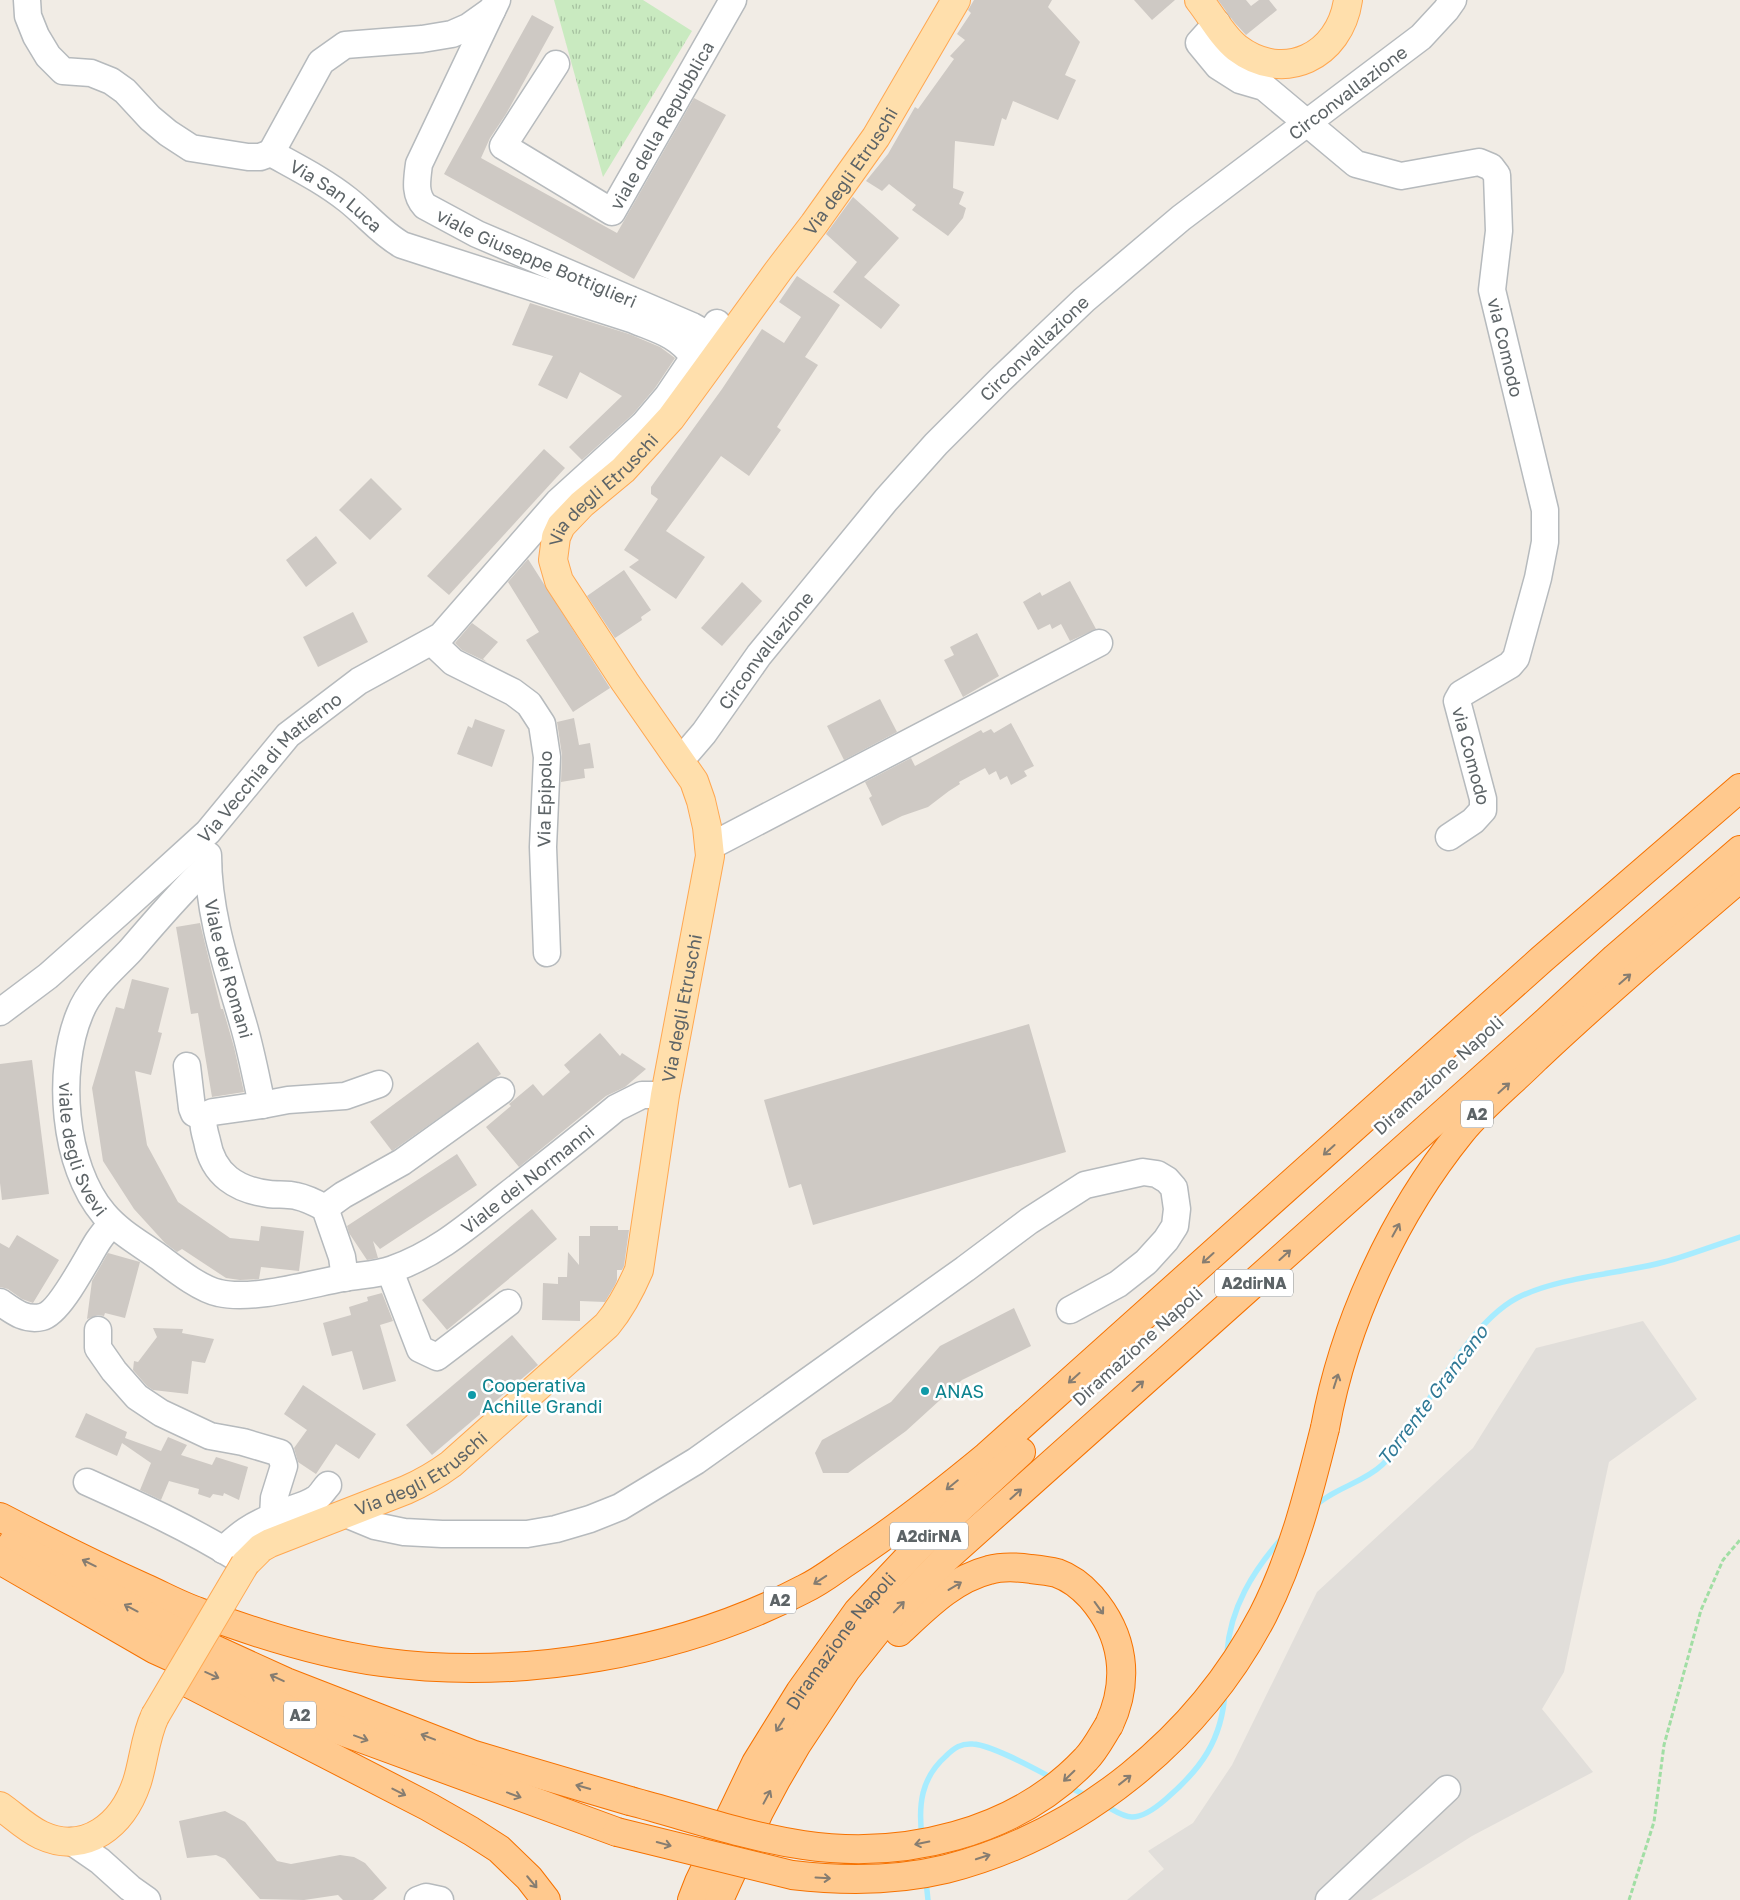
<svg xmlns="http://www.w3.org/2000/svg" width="1740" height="1900" font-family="'Golos Text',sans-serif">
	<defs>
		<pattern id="grass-tufts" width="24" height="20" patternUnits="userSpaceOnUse" patternTransform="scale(1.25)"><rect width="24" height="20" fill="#c9eac0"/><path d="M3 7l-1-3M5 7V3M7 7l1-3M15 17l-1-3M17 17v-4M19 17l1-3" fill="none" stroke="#a6c1a0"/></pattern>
	</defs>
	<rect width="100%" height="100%" fill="#f1ece5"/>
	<!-- industrial -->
	<path fill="#e1deda" d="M1643,1321l54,78 -88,63 -45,210 -22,37 51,63 -121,64 -101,64h-244l37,-31 -16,-18 45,-28 39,-58 85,-173 156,-144 63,-100z"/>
	<!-- grass -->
	<path fill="url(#grass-tufts)" d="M554,0h89l49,31 -89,146z"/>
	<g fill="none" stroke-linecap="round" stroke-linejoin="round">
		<!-- stream -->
		<g stroke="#a7ecff" stroke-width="5.5">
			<path d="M1314,1507c20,-19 49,-24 68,-42 11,-10 19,-24 28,-36 26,-40 65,-109 107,-131 41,-21 102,-24 147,-36 26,-7 51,-17 76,-25"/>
			<path d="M1227,1653c3,-45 26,-82 55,-115"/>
			<path d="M1069,1787l18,9"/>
			<path d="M1104,1805c8,4 19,12 28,12 12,0 26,-11 34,-18 35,-30 56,-59 59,-107"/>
			<path d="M922,1837c-4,-32 -1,-59 24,-81 8,-8 15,-13 27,-12 19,1 62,25 81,35"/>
			<path d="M926,1881l2,19"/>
		</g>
	</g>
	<!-- building -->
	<g fill="#cec9c4">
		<path d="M974,0h78l-4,7 32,35 -15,33 11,5 -18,40 -45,-19 -7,19 -4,-2 -8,28 -39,-5 -2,47 11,4 -5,12 7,4 -3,10 -15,18 -36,-26 4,-5 -27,-21 -7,7 -16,-10 22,-27 27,-47 3,2 36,-50 -4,-3 15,-16 -8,-6 14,-21 -3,-3z"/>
		<path d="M1134,0h41l-23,20z"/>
		<path d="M1218,0h28l5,6 8,-6h10l8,10 -31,25 -12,-13z"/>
		<path d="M532,15l22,12 -48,87 -16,24 -9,20 136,75 77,-135 32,17 -92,164 -190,-105z"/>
		<path d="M853,197l46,41 -35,39 36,28 -19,24 -48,-37 24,-30 -31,-28z"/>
		<path d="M797,276l43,29 -35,52 13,8 -41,62 4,3 -32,46 -28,-20 -55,75 39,26 -29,42 -47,-32 10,-7 -15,-10 34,-51 -7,-5v-7l71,-98 40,-60 22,14 17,-26 -22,-15z"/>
		<path d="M530,303l99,31 31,13 15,11 -20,30 -22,26 -51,46 -13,-13 53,-51 -42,-24 -13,27 -29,-14 15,-29 -41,-11z"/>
		<path d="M544,449l21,19 -116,127 -22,-19z"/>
		<path d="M371,478l31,31 -32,31 -31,-30z"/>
		<path d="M316,536l21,27 -31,24 -20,-27z"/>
		<path d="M528,559l82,129 -37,24 -47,-72 13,-8 -31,-50z"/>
		<path d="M624,570l27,40 -10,7 1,3 -27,18 -28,-42z"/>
		<path d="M1070,581l26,48 -26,12 -9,-17 -9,5 -2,-5 -12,6 -15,-28 17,-10 2,4z"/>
		<path d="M742,582l20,19 -40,45 -21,-18z"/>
		<path d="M353,612l15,30 -50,25 -15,-30z"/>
		<path d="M472,623l26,19 -15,17 4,3 -25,-12 -7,-7z"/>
		<path d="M977,633l22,43 -36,21 -19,-37 10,-5 -4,-8z"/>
		<path d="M880,699l17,33 -53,28 -17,-34z"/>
		<path d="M574,718l5,27 11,-2 4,25 -10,1 1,9 -24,4 1,-27 -5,-33z"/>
		<path d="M475,719l30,11 -13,37 -35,-13 11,-28 4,2z"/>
		<path d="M1011,723l23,43 -10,5 3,5 -16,9 -4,-9 -7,4 -4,-9 -7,4 -4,-7 -26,14 1,2 -11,7 -21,16 -26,9 -20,10 -13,-28 3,-2 -7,-14 46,-24 4,8 66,-36 2,3 8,-4 3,4z"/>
		<path d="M200,923l21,86h2l11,38 10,45 -32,5 -14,-84 -7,1 -15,-87z"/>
		<path d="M132,979l37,9 -11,44 4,1 -11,42 -16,-4 12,74 31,57 52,36 29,3 2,-15 43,5 -5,40 -38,-4 -2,12 -19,1 -14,-2 -44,-29 -5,3 -12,-9 -31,-34 -31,-48 -11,-73 24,-81 8,2z"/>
		<path d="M1029,1024l37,128 -253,73 -12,-41 -12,4 -25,-88z"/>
		<path d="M600,1033l20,23 2,-3 24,16 -21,18 -19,9 -87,71 -33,-40 25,-21 -2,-2 24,-20 10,12 27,-24 -6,-7z"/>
		<path d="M478,1042l23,32 -109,77 -22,-29z"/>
		<path d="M32,1060l17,134 -47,6 -2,-17v-119z"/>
		<path d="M457,1154l20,31 -97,64 -7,-8 5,17 -11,2 -18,-27 -2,-7z"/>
		<path d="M532,1209l25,30 -110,91 -25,-30z"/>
		<path d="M590,1226h28v4h11l-5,36 -2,4h-5v10l-2,5 -10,17 -25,-1v20l-38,-1 1,-37 15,1v-7h9l1,-25 11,13v-29h11z"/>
		<path d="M17,1235l42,25 -26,43 -11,-4 -14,-10 -8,-2v-44l9,5z"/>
		<path d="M108,1253l32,9 -15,56 -20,-5 -1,3 -6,-1 -11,4 5,-38z"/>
		<path d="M382,1293l11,28 -13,4 16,56 -33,9 -11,-39 -20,5 -9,-33 28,-8 -2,-8 19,-6 -1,-4z"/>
		<path d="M1014,1308l17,38 -69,34 -56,51 -58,42h-25l-8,-20 7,-13 69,-38 49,-56z"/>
		<path d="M153,1328l30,1 -1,4 32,6 -9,24 -13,-2 -4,33 -35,-4 -6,-4 -14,-16 1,-9 4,1 19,-25z"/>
		<path d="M512,1335l26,30 -106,90 -26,-30z"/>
		<path d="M303,1385l73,49 -17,25 -23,-15 -20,30 -18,-12 -4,-14 13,-18 -23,-16z"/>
		<path d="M86,1413l41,19 -2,6 36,13 7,-14 19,8 -6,10 31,10 4,-8 32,10 -9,33 -15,-7 -1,3 -10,-2 -3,4 -12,-4 1,-5 -30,-8 -8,19 -21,-10 11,-27 -29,-20 -5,13 -42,-19z"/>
		<path d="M225,1811l20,11 32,39 14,3 49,-9 14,2 11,6 22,25 -14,12h-30l-5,-5 -34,5 -44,-1 -35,-40 -9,-4 -29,3 -8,-37z"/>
	</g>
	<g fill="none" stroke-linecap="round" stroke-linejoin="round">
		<defs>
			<g id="minor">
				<path id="s1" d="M27,0l1,16 8,20 12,20 15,15 28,2 20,8 14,10 25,27 18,15 23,15 57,9h12l11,-4c27,15 53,28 77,47 19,15 33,33 54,45l232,75c24,10 43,14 59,36"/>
				<path id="s2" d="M497,0l-78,164c-2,16 -5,30 6,42l52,28 215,92 16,9"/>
				<path id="s3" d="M1217,23l-18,20 19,23 22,14 24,7 92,77 45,12 78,-14 12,5 6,8 2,56 -7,59 53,220v32l-7,36 -22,80 -6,7 -49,29 -4,7 26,98v11l-10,11 -24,16"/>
				<path id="s4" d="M556,64l-53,82 109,66 121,-212"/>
				<path d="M271,153l50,-91 24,-17 77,-6 30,-5 16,-7 24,-17"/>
				<path d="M432,642l21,20 60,30 16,12 13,20 5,33 -4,90 4,106"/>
				<path id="s5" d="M680,761l24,-28 55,-78 127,-155 50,-56 64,-64 84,-80 97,-82 240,-181 25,-27 7,-10"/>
				<path d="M709,847l390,-204"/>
				<path id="s6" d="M208,855c0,58 19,113 35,168 8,27 13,54 19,82l-49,7 -7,3c-5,7 -1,18 1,26 6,34 30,49 62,53 9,1 19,0 27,2 10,2 20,7 29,12l17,49 3,21"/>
				<path id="s7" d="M208,866c-28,26 -53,56 -78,85 -18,19 -40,37 -50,62 -24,57 -17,153 24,201 15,18 37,30 55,43 16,12 41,32 60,36 33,8 91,-9 124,-15 16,-3 35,-3 50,-9 45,-16 76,-44 113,-73 37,-29 74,-58 110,-88l26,-13h23"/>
				<path id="s8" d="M0,1012l48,-36 71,-63 89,-81 80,-97 71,-54 82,-45 117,-134 86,-78 23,-27 50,-74"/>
				<path d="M187,1066l5,42 2,5 10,5"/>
				<path d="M262,1105l26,-5 57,-4 34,-12"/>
				<path d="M325,1208l18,-13 59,-33 99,-71"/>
				<path d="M390,1271l30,78 17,8 71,-54"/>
				<path d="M0,1302c13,9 25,19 42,15 18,-4 45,-59 56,-76 4,-6 9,-12 14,-18"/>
				<path d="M98,1330v18l16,23 23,26 24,16 49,23 33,6 37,11 4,13 -10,32 -1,19c-21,8 -33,17 -50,33"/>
				<path d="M87,1482c51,23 102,46 150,76"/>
				<path d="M346,1514l29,12 29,6 38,2h85l29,-5 34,-10 30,-12 76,-46 269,-192 64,-48 56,-36 58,-13 14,2 10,6 7,8 3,21 -2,17 -9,14 -20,22 -28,22 -48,26"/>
				<path d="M267,1529l2,-9c13,-11 31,-11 45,-20 6,-3 9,-10 14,-15"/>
				<path d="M71,1841l29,20 30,27 17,12"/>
				<path d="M418,1900l8,-3 14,3"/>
				<path d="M1329,1900l118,-111"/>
			</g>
			<g id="major">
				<path d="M1199,0c12,15 23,36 38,48 47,36 103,8 111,-48"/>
				<path id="s9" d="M245,1564l16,-16 9,-5 136,-53c16,-7 30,-15 45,-26l156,-139c14,-17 23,-34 32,-55l26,-175 45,-239 -3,-29 -6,-26 -7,-20 -69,-99 -66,-101 -6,-21 3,-23 5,-11 21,-22 41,-34 48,-52 30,-41 77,-106 36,-47 62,-87 80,-137"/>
				<path d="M0,1806c13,9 26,22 41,29 45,21 82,-11 96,-53 7,-22 8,-45 18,-66"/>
			</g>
			<g id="highway">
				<path d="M1325,1428c19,-105 69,-213 136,-296 22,-27 50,-49 75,-74 66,-62 135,-121 204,-180"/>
				<path d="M0,1517c48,25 96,49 145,71 18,8 36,18 54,24 56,21 123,42 182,50 139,19 299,-8 423,-73 15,-7 28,-17 41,-26 50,-33 96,-69 142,-107l555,-497 198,-171"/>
				<path d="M12,1544l171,91 103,47 188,73 156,46"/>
				<path d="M0,1560l154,89 152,69 311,114"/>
				<path d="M899,1632c27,-25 54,-53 90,-62 14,-4 28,-3 42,-1 9,1 18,2 26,4 14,5 25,14 34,24 33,38 39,83 18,128"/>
				<path d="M190,1684l239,123 42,24 28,18 30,29 17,22"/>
				<path id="s10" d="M692,1900l7,-18 57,-119 44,-71 58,-81 66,-70 97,-89"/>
				<path d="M719,1900l40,-88 17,-32 21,-36 49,-74 35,-44 64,-67 602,-538 68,-63 125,-108"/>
			</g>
		</defs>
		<!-- minor casing -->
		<use href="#minor" stroke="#b6babd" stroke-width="29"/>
		<!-- major casing -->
		<use href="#major" stroke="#ffa750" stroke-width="30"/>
		<!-- highway casing -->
		<use href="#highway" stroke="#f67200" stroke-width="30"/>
		<!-- path -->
		<path stroke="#a1dea4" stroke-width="3" stroke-dasharray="5 2.5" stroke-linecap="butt" d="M1629,1900l25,-78 10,-77 37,-135 22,-50 17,-20"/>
		<!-- minor -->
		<use href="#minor" stroke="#fff" stroke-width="26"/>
		<!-- major -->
		<use href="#major" stroke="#ffdfac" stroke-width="28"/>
		<!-- highway -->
		<use href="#highway" stroke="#ffc98e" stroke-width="28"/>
		<defs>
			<path id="major-bridge" d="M155,1716l90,-152"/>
			<g id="highway-bridge">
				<path d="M630,1801c57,15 114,35 173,44 99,15 213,-11 283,-86 9,-9 16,-23 23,-34"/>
				<path d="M617,1832l175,43c50,6 104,6 154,-6 134,-34 253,-131 317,-254 30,-59 46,-123 62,-187"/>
			</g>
		</defs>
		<!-- major-bridge casing -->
		<use href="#major-bridge" stroke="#ffa750" stroke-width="30" stroke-linecap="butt"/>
		<!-- highway-bridge casing -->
		<use href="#highway-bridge" stroke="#f67200" stroke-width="30" stroke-linecap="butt"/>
		<!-- major-bridge -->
		<use href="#major-bridge" stroke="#ffdfac" stroke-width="28"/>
		<!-- highway-bridge -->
		<use href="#highway-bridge" stroke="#ffc98e" stroke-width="28"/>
	</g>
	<!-- one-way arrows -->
	<defs><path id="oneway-shaft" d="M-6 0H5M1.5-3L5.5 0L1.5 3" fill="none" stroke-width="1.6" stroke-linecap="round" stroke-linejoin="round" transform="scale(1.25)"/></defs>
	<g stroke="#867d71">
		<use href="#oneway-shaft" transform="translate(1625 979) rotate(-41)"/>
		<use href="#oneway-shaft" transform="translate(1504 1088) rotate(-42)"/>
		<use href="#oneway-shaft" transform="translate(1329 1150) rotate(138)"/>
		<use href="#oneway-shaft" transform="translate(1396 1230) rotate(-61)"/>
		<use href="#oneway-shaft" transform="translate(1285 1255) rotate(-42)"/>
		<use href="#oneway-shaft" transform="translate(1208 1258) rotate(138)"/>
		<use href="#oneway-shaft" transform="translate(1074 1378) rotate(138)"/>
		<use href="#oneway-shaft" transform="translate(1336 1381) rotate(-72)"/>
		<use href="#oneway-shaft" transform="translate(1138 1386) rotate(-42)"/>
		<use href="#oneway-shaft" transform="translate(952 1485) rotate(141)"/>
		<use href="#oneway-shaft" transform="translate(1016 1494) rotate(-42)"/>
		<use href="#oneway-shaft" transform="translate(89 1563) rotate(-154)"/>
		<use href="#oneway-shaft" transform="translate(820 1580) rotate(147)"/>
		<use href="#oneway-shaft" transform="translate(955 1586) rotate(-31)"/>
		<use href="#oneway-shaft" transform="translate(899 1607) rotate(-46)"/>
		<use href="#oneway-shaft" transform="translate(131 1608) rotate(-152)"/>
		<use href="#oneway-shaft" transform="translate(1099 1608) rotate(54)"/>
		<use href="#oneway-shaft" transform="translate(212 1675) rotate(24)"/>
		<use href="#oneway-shaft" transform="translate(277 1678) rotate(-155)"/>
		<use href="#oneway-shaft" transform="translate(780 1725) rotate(122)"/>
		<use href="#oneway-shaft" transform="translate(428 1737) rotate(-159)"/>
		<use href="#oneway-shaft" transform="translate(361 1738) rotate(20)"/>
		<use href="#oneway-shaft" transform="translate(1069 1776) rotate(136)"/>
		<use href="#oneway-shaft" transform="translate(1125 1780) rotate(-38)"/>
		<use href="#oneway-shaft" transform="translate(583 1787) rotate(-164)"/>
		<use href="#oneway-shaft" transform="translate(399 1792) rotate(27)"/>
		<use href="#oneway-shaft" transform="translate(514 1795) rotate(20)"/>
		<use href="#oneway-shaft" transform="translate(767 1797) rotate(-62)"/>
		<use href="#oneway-shaft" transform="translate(922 1843) rotate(169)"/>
		<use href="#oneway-shaft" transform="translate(664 1844) rotate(15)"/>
		<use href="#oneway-shaft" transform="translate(983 1857) rotate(-18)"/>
		<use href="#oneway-shaft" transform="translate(823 1878) rotate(3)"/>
		<use href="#oneway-shaft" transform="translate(532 1882) rotate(50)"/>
	</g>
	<!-- markers -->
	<g fill="#0f9aa8" stroke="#fff" stroke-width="2">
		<circle cx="925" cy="1391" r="5"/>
		<circle cx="472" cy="1395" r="5"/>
	</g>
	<g text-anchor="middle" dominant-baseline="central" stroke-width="5" stroke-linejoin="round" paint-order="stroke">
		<!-- shield labels -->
		<g fill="#fff" stroke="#8e9295" stroke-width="1">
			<rect x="1461" y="1100.5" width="32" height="27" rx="4"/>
			<rect x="1215" y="1269.5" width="78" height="27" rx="4"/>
			<rect x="890" y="1522.5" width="78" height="27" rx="4"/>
			<rect x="764" y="1586.5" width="32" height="27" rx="4"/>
			<rect x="284" y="1701.5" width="32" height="27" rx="4"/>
		</g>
		<g font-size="16" font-weight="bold" fill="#5d6467">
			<text x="1477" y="1114">A2</text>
			<text x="1254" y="1283">A2dirNA</text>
			<text x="929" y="1536">A2dirNA</text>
			<text x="780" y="1600">A2</text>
			<text x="300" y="1715">A2</text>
		</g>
		<!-- street labels -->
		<g font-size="18" fill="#5d6467" stroke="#fff">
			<text stroke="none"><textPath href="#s5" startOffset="950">Circonvallazione</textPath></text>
			<text stroke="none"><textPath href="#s4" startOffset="325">viale della Repubblica</textPath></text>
			<text stroke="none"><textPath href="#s9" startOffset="1759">Via degli Etruschi</textPath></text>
			<text stroke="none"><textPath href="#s1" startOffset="396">Via San Luca</textPath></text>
			<text stroke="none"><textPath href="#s2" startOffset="349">viale Giuseppe Bottiglieri</textPath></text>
			<text stroke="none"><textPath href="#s3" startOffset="551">via Comodo</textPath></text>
			<text stroke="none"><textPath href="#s5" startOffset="545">Circonvallazione</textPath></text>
			<text stroke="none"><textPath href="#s9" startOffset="1354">Via degli Etruschi</textPath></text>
			<text stroke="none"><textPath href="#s5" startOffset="140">Circonvallazione</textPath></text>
			<text stroke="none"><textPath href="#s3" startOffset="1001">via Comodo</textPath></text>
			<text stroke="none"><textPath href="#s8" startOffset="365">Via Vecchia di Matierno</textPath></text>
			<text transform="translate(544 799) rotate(-89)">Via Epipolo</text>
			<text stroke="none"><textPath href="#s6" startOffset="116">Viale dei Romani</textPath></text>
			<text stroke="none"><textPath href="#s9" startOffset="769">Via degli Etruschi</textPath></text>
			<text transform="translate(1438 1075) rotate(-42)">Diramazione Napoli</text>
			<text stroke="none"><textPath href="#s7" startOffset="336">viale degli Svevi</textPath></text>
			<text stroke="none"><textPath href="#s7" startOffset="886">Viale dei Normanni</textPath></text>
			<text transform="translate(1137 1346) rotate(-42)">Diramazione Napoli</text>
			<text stroke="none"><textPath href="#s9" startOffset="200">Via degli Etruschi</textPath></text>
			<text stroke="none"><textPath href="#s10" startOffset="300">Diramazione Napoli</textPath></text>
		</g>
		<!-- culture labels -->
		<g font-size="18" fill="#0d838f" stroke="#fff" text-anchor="start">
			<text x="482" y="1385">Cooperativa<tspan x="482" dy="21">Achille Grandi</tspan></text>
			<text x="935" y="1391">ANAS</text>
		</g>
		<!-- water labels -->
		<g font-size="19" font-style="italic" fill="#2f7996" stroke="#fff">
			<text transform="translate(1432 1395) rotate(-53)">Torrente Grancano</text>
		</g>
	</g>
</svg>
